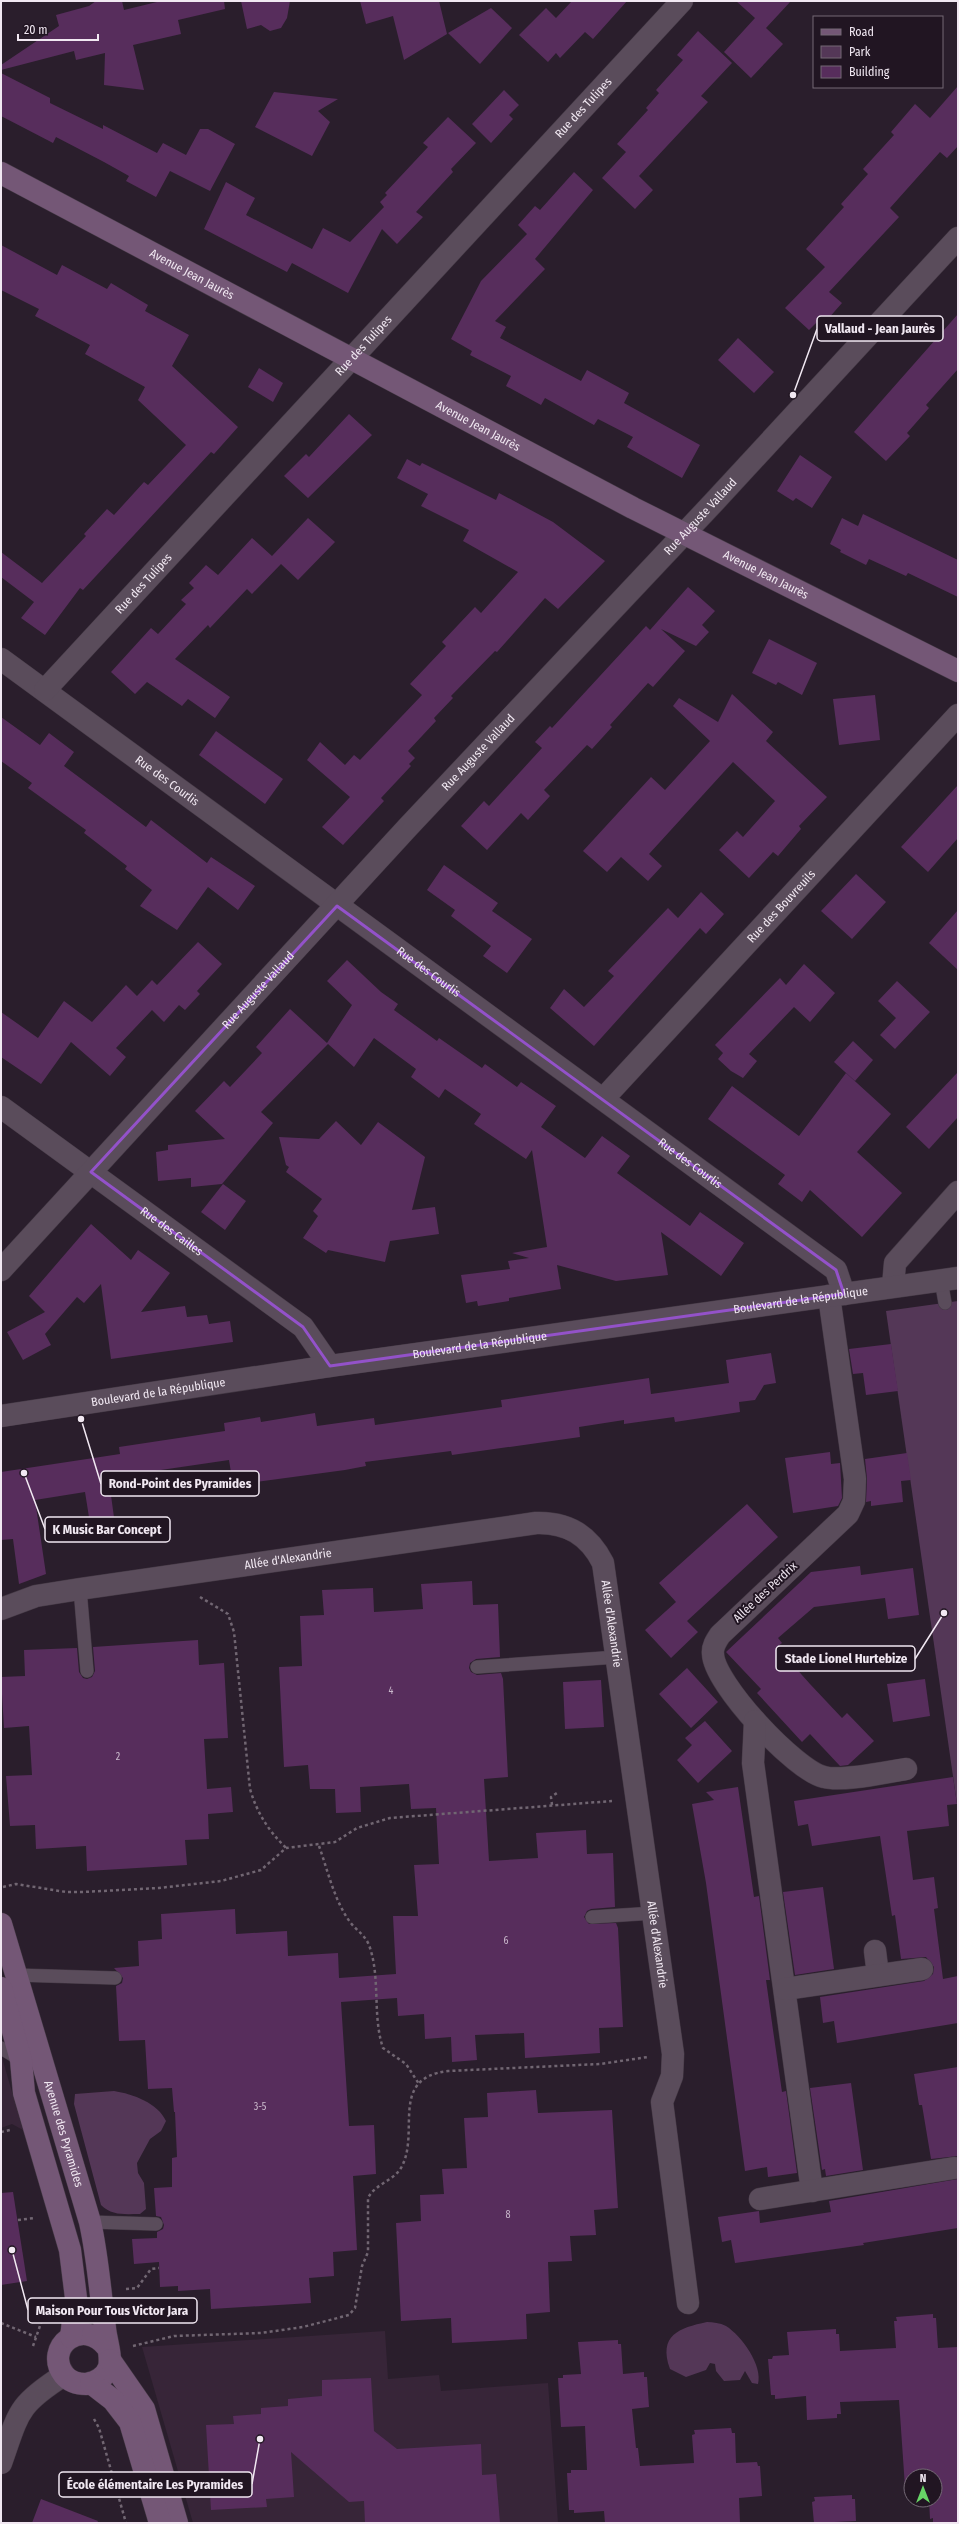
<svg xmlns="http://www.w3.org/2000/svg" width="959" height="2524" font-family="'Fira Sans Condensed',sans-serif">
	<rect width="100%" height="100%" fill="#2a1e2c"/>
	<!-- built -->
	<g fill="#372538">
		<path d="M1,2054l22,76 -11,-6 -11,4z"/>
		<path d="M385,2331l3,48 51,-4 2,16 107,-8 10,140h-365l-51,-176z"/>
	</g>
	<!-- green -->
	<g fill="#543757">
		<path d="M958,1301v510l-72,-500z"/>
		<path d="M114,2091c19,3 44,12 52,30l-5,10 -11,8 -13,24 1,10 6,10 2,26 -6,5c-15,0 -28,2 -39,-9l-27,-101 1,-10z"/>
		<path d="M707,2322c6,0 13,1 19,4 16,10 37,40 32,58l-6,-1 -7,-12 -5,9 -16,1 -8,-10 -1,-7 -5,-1 -4,7 -20,7 -16,-8c-12,-34 9,-41 37,-47z"/>
	</g>
	<!-- building -->
	<g fill="#572d5c">
		<path d="M96,1h26l2,9 37,-9h63l1,8 -47,11 3,14 -48,11 11,45 -40,-5 1,-32 -29,7 -2,-9 -73,19v-5l58,-39 -3,-11 33,-9z"/>
		<path d="M241,1h49l-3,17 -6,10 -11,3 -9,-6 -14,4z"/>
		<path d="M360,1h79l8,33 -43,26 -11,-44 -27,8z"/>
		<path d="M572,1h55l-34,38 -8,-7 -25,26 -4,-5 -8,9 -29,-27 27,-27 10,10z"/>
		<path d="M736,1h55l-25,27 17,16 -32,34 -27,-26 31,-34z"/>
		<path d="M491,8l21,20 -32,36 -32,-31z"/>
		<path d="M698,31l34,32 -31,33 7,6 -69,74 14,14 -18,19 -33,-31 24,-26 -9,-8 31,-34 -2,-2 13,-15 -3,-3 27,-30 -6,-5z"/>
		<path d="M1,73l49,25v5l53,26v-4l54,28 6,-10 23,12 14,-26h8l27,15 -25,47 -40,-20 -14,26 -30,-16 3,-5 -25,-14 -48,-25 -3,6 -52,-27z"/>
		<path d="M958,86v60l-11,12 -7,-6 -50,56 9,9 -70,75 13,11 -15,17 -4,-4 -14,14 -24,-22 40,-41 -19,-18 38,-42 -3,-3 27,-30 -5,-5 31,-34 -3,-3 24,-28 15,14z"/>
		<path d="M504,90l15,15 -10,10 4,4 -22,24 -19,-19z"/>
		<path d="M274,92l64,7 -20,12 12,11 -18,34 -57,-29z"/>
		<path d="M448,117l28,26 -25,26 2,3 -37,40 7,5 -26,27 -15,-15 -34,64 -56,-30 -5,9 -83,-43 22,-47 29,16 -9,17 66,34 11,-21 27,14 34,-35 -4,-5 7,-7 -2,-2 43,-46 -5,-4z"/>
		<path d="M574,172l19,18 -58,69 10,10 -50,52 11,6 -6,11 81,43 6,-11 42,23 -5,10 76,42 -18,33 -55,-31 6,-10 -35,-18 -4,6 -49,-27 -4,7 -35,-19 5,-10 -41,-21 2,-4 -21,-12 30,-58 46,-47 -9,-9 17,-19 5,4z"/>
		<path d="M1,245l56,30 5,-10 45,24 4,-6 37,22 -3,6 44,24 -17,31 66,61 -24,27 -3,-2 -128,138 -3,-2 -35,47 -24,-17 13,-16 -33,-25v-25l41,31 44,-47 -2,-2 23,-25 7,6 30,-33 4,3 38,-40 -48,-45 7,-13 -60,-33 5,-9 -55,-29 4,-7 -38,-19z"/>
		<path d="M958,314v55l-32,36 3,3 -22,25 3,3 -24,25 -32,-29z"/>
		<path d="M738,338l36,34 -20,21 -36,-33z"/>
		<path d="M259,368l24,15 -10,19 -25,-15z"/>
		<path d="M349,414l23,21 -64,63 -24,-22 22,-22 3,3z"/>
		<path d="M800,455l32,22 -20,31 -16,-10 -3,3 -16,-10z"/>
		<path d="M407,459l13,7 2,-3 74,37 3,-7 54,29 52,39 -47,48 -13,-11 -48,54 -2,-1 -44,45 2,2 -19,20 2,3 -28,30 7,7 -6,6 2,2 -30,32 3,3 -41,44 -21,-18 28,-30 -43,-37 13,-18 25,23 9,-10 6,5 62,-65 -12,-11 36,-38 -4,-4 33,-35 6,6 37,-41 -55,-31 6,-11 -48,-24 7,-12 -31,-16z"/>
		<path d="M863,514l95,46v37l-50,-24 -2,3 -37,-17 -3,6 -26,-13 1,-2 -11,-6 12,-26 16,8z"/>
		<path d="M308,518l27,24 -37,38 -17,-16 -29,30 -5,-5 -37,39 -2,-3 -33,34 55,38 -15,21 -27,-19 -6,7 -35,-24 -12,12 -24,-22 40,-44 7,6 28,-30 -5,-4 13,-12 -5,-5 17,-18 12,10 34,-37 20,18z"/>
		<path d="M688,587l27,24 -13,14 7,7 -13,14 -35,-17 24,22 -32,36 -5,-4 -38,42 2,2 -20,22 -5,-4 -43,45 6,6 -22,24 -7,-7 -34,37 -26,-24 23,-25 5,5 53,-58 -7,-6 15,-16 2,2 94,-102 4,4z"/>
		<path d="M769,639l48,24 -15,32 -24,-13 -2,3 -24,-12z"/>
		<path d="M732,694l41,38 -7,9 61,56 -28,29 2,3 -23,27 -5,-4 -24,26 -30,-28 18,-19 6,6 32,-36 -42,-39 -84,92 13,12 -14,15 -27,-24 -14,15 -24,-21 68,-74 14,13 45,-49 -37,-35 6,-8 39,24z"/>
		<path d="M875,695l5,45 -41,5 -6,-46z"/>
		<path d="M1,717l39,28 9,-12 25,19 -10,14 82,61 5,-7 56,43 4,-6 44,29 -17,24 -30,-23 -31,43 -37,-24 12,-16 -27,-21 2,-3 -43,-33 2,-3 -58,-42 4,-5 -31,-22z"/>
		<path d="M216,731l67,48 -18,25 -66,-49z"/>
		<path d="M958,785v53l-30,34 -27,-25z"/>
		<path d="M444,865l54,38 -6,8 40,28 -25,34 -24,-17 8,-10 -40,-30 4,-6 -28,-20z"/>
		<path d="M856,874l30,28 -34,37 -31,-28z"/>
		<path d="M701,892l23,22 -18,20 -6,-6 -106,118 -44,-38 14,-19 20,18 30,-31 -6,-5 60,-63 10,10z"/>
		<path d="M958,910v60l-29,-27z"/>
		<path d="M198,942l24,22 -25,27 3,3 -15,16 -6,-5 -15,17 -12,-12 -36,38 10,9 -16,19 -39,-34 -30,42 -40,-27v-45l37,26 26,-37 28,21 34,-37 11,11 15,-16 5,5z"/>
		<path d="M347,960l34,32 17,12 -4,6 43,31 2,-3 43,30 3,-4 32,23 4,-5 35,24 -15,21 44,31 17,-22 28,20 -13,17 73,53 10,-14 44,31 -23,33 -60,-44 7,43 -52,6 -59,-16 4,24 -52,9v3l-31,5 -1,-5 -11,2 -5,-28 49,-6 -2,-8 21,-3 -17,-5 35,-6 -15,-97 -6,9 -52,-35 7,-10 -36,-25 -6,9 -28,-21 5,-8 -42,-31 -20,29 -26,-23 -67,68 12,11 -51,61 -31,3v-9l-33,3 -2,-29 12,-2v-5l57,-6 -30,-28 29,-30 6,6 32,-34 -6,-6 34,-38 37,34 25,-38 -25,-24z"/>
		<path d="M804,964l31,29 -25,29 -16,-15 -45,47 8,7 -14,17 -12,-7 -13,-12 5,-6 -8,-8 65,-67 6,7z"/>
		<path d="M897,981l33,31 -35,37 -15,-14 16,-17 -18,-17z"/>
		<path d="M853,1041l20,19 -18,21 -21,-19z"/>
		<path d="M958,1072v45l-29,32 -23,-22z"/>
		<path d="M846,1073l45,41 -34,38 45,41 -40,44 -52,-47 -8,12 -24,-18 7,-9 -77,-56 24,-33 67,50z"/>
		<path d="M336,1121l25,24 17,-23 47,35 -13,53 23,-3 4,27 -49,7 -5,21 -57,-12 -2,3 -23,-15 15,-22 -5,-5 9,-12 -36,-27 3,-5 -3,-2 -7,-28 40,2z"/>
		<path d="M223,1184l23,17 -21,29 -24,-18z"/>
		<path d="M91,1224l40,36 7,-10 32,23 -29,39 44,-6 2,11 20,-2 2,9 21,-3 3,21 -122,17 -10,-75 -17,19 -7,-6 -32,37 6,11 -28,15 -16,-28 38,-20 -16,-16z"/>
		<path d="M891,1344l7,47 -32,4 -3,-22 -10,1 -4,-25z"/>
		<path d="M771,1353l5,30 -12,2 -9,15 -16,2 1,10 -65,10 -1,-5 -50,7v-4l-45,7 1,10 -128,18 -1,-4 -86,11 1,4 -21,4 -112,15 -4,-25 -75,11 2,10 -46,7 6,44 -24,4 -7,-44 -50,8 11,74 -27,10 -6,-45 -12,1v-68l119,-18 -1,-7 106,-16 -1,-8 36,-6 1,5 54,-9 2,13 57,-8 1,7 127,-18 -1,-7 148,-22 2,16 78,-11 -3,-23z"/>
		<path d="M830,1452l1,12 9,-1 2,35 -4,8 -45,7 -8,-55z"/>
		<path d="M907,1453l4,27 -10,1 2,21 -32,4v-5l-5,1 1,-23 -2,-20z"/>
		<path d="M747,1504l31,33 -91,84 11,11 -27,26 -26,-28 31,-28 -17,-19z"/>
		<path d="M860,1566l1,9 52,-7 6,47 -31,4 -3,-21 -71,9 -36,31 4,5 -5,4 33,37 32,34 5,-5 27,28 -26,24 -8,1 -30,-32 -8,8 -45,-49 4,-4 -35,-37 85,-80z"/>
		<path d="M472,1581l1,24 25,-1 2,53 -24,2 -6,4 -1,5 2,4 6,3 24,-2 2,6 5,98 -24,2 5,82 49,-3 -2,-25 50,-3 1,24 26,-1 2,54 -24,2 -4,2 -3,6 5,7 27,-1 2,5 5,99 -24,1 1,25 -75,5 -1,-25 -49,2 2,25 -25,2 -1,-25 -26,2 -1,-25 -26,2 -1,-18 -56,4 8,124 25,-1 2,49 -23,2 4,74 -24,2 1,24 -25,2 2,25 -100,6 -1,-20 -32,2v-5l-18,1 -1,-25 -25,2 -2,-25 25,-1v-6l6,-3 1,-4 -3,-8 -5,-1 -2,-28 18,-1v-29l5,-1 -2,-45h-1l-2,-24 -24,1 -3,-49 -26,1 -3,-55 6,-3 1,-5 -9,-10 25,-2 -1,-25 24,-2 -1,-25 74,-5 1,25 51,-3 1,25 50,-3 1,25 57,-4 -3,-58h25l-4,-51 25,-1 -3,-56 -25,1 -2,-25 -49,3 1,25 -25,1 -1,-24h-25l-2,-24 -24,2 -5,-100 23,-1 -2,-50 24,-1 -2,-25 51,-2 1,24 49,-3 -2,-25z"/>
		<path d="M198,1640l1,25 25,-2 4,75 -24,1 3,50 24,-2 2,25 -25,2 1,25 -24,1 2,25 -100,6 -1,-25 -50,3 -1,-24 -25,1 -4,-50 26,-1 -3,-49 -25,2 -3,-51 24,-1 -1,-26 53,-2 2,24 4,6 4,1 5,-2 3,-6 -2,-24z"/>
		<path d="M687,1668l31,34 -27,26 -32,-34z"/>
		<path d="M925,1679l5,37 -37,6 -6,-38z"/>
		<path d="M601,1680l3,47 -39,2 -2,-47z"/>
		<path d="M705,1721l27,30 -34,32 -21,-23 15,-15 -7,-7z"/>
		<path d="M953,1777l4,27 -10,1 2,21 -42,5 6,49 21,-3 4,31 -4,1 9,70 15,-3v47l-121,20 -3,-22 -11,2 -3,-26 104,-16 9,-7 1,-7 -8,-10 -25,2 -6,-44 -3,1 -12,-80 -68,10 -4,-22 -10,2 -4,-25z"/>
		<path d="M738,1787l16,110 5,-1 11,84h-4l7,50 9,62 4,-1 11,82 -29,4 -1,-10 -22,4 -39,-288 -14,-79 22,-4 -8,-8z"/>
		<path d="M823,1887l11,82 -39,6 -12,-83z"/>
		<path d="M958,2067v89l-27,3 -9,-54h-3l-5,-31z"/>
		<path d="M851,2083l12,87 -37,6 -1,-7 -3,1 -12,-82z"/>
		<path d="M536,2090l2,23 74,-3 6,98 -24,2 2,25 -26,1 2,25 -24,1 2,50 -24,2 1,25 -75,4 -1,-25 -50,3 -5,-98 25,-2 -1,-26 24,-1 -2,-25 25,-1 -3,-50 24,-1 -1,-24z"/>
		<path d="M958,2179v49l-95,15 1,2 -129,18 -4,-23 -9,2 -4,-25 41,-6 1,12 71,-11 -2,-11z"/>
		<path d="M13,2192l14,89 -26,4v-92z"/>
		<path d="M933,2314v4h3l2,30 20,-1v175l-25,1v-5l-3,1 -1,-19h6v-24h-24v13l-6,-2 -6,-87 -59,2 1,12h-4v4l-30,2 -1,-24 -31,3v-4h-4l-3,-36h4l1,-3 16,-1 -2,-23 49,-3v5h3l1,17 56,-3 -2,-27h3l-1,-4z"/>
		<path d="M618,2340v4h3l2,30 21,-2v5h3l2,30 -17,2 4,39h2l2,18 54,-3 -2,-28 3,-1 -1,-4 37,-2 1,5h3l1,30 21,-1 1,4h2l2,30 -23,2 1,25h-135l-1,-12 -30,2v-3h-5l-2,-37h4v-3h16l-2,-44 -24,1 -3,-49h5v-3l18,-1 -3,-32z"/>
		<path d="M371,2378l3,53 23,18 84,-5 1,31 14,-1 4,49h-135l-1,-22 -15,1 -58,-50 3,45 -28,2 1,8 -56,3 -5,-85 28,-1 -1,-8 28,-2v-6l27,-2v-7l34,-3v-16z"/>
		<path d="M852,2495v4h3l1,22 -42,2 -2,-21 3,-1 -1,-4z"/>
		<path d="M41,2499l57,22 -1,2h-65z"/>
	</g>
	<g fill="none" stroke-linecap="round" stroke-linejoin="round">
		<defs>
			<g id="service">
				<path d="M941,1280l4,23"/>
				<path d="M80,1589l7,82"/>
				<path d="M477,1667l140,-10"/>
				<path d="M592,1917l62,-4"/>
				<path d="M16,1975l99,3"/>
				<path d="M1,2048l20,12"/>
				<path d="M90,2222l66,2"/>
			</g>
			<g id="minor">
				<path id="s1" d="M1,659l835,611 8,24"/>
				<path id="s2" d="M45,690l637,-689"/>
				<path id="s3" d="M604,1098l354,-383"/>
				<path id="s4" d="M1,1107l302,220 27,39"/>
				<path id="s5" d="M1,1270l407,-443 306,-325 244,-264"/>
				<path d="M893,1286l2,-23 63,-71"/>
				<path d="M829,1296l26,183 -1,22 -6,13 -128,121c-4,6 -8,12 -7,19 1,30 83,117 111,123 18,5 62,-5 82,-8"/>
				<path id="s6" d="M1,1416l329,-50 628,-88"/>
				<path id="s7" d="M1,1609l35,-13 44,-7 456,-66c31,-1 53,12 67,40l70,491 -1,22 -10,26 26,201"/>
				<path d="M755,1721l-2,42 59,428"/>
				<path d="M875,1951l3,24"/>
				<path d="M785,1989l137,-20"/>
				<path d="M760,2199l194,-31"/>
				<path d="M1,2463c18,-51 16,-58 63,-88"/>
			</g>
			<g id="secondary">
				<path id="s8" d="M1,173l632,335 325,163"/>
				<path id="s9" d="M1,1924l89,298c8,36 10,70 15,106 1,12 7,27 4,39 -3,10 -14,16 -23,17 -9,0 -17,-3 -22,-9 -21,-28 19,-59 43,-28"/>
				<path d="M1,1988l20,72 3,33 46,157 6,48 -5,39"/>
				<path d="M110,2360l34,49 33,114"/>
				<path d="M91,2383l22,17 17,22 30,101"/>
			</g>
		</defs>
		<!-- service casing -->
		<use href="#service" stroke="#443945" stroke-width="14"/>
		<!-- minor casing -->
		<use href="#minor" stroke="#443945" stroke-width="23"/>
		<!-- secondary casing -->
		<use href="#secondary" stroke="#443945" stroke-width="23"/>
		<!-- path -->
		<g stroke="#716672" stroke-width="2.5" stroke-dasharray="3 3" stroke-linecap="butt">
			<path d="M200,1597l28,17 6,18 16,157c7,24 18,41 36,59"/>
			<path d="M552,1805l-1,-8 6,-4"/>
			<path d="M319,1846c9,25 15,54 31,76 6,8 15,13 19,23 12,33 3,70 14,103l23,16 13,20"/>
			<path d="M3,1887l13,-3 50,8h17l76,-4 62,-7 40,-11 25,-22 49,-6 22,-14 33,-10 222,-17"/>
			<path d="M1,2132l9,-2"/>
			<path d="M18,2220l17,-2"/>
			<path d="M126,2289l11,-1 14,-19 8,-1"/>
			<path d="M1,2323l35,14"/>
			<path d="M33,2346l16,-46"/>
			<path d="M133,2346l41,-10 87,-3 42,-6 46,-12 6,-7 7,-42 6,-14v-54c7,-14 25,-17 33,-30 20,-35 -13,-90 47,-97l152,-7 48,-7"/>
			<path d="M94,2419l5,9 27,95"/>
		</g>
		<!-- service -->
		<use href="#service" stroke="#5a4c5b" stroke-width="13"/>
		<!-- minor -->
		<use href="#minor" stroke="#5a4c5b" stroke-width="22"/>
		<!-- secondary -->
		<use href="#secondary" stroke="#745776" stroke-width="22"/>
	</g>
	<!-- marked area -->
	<path fill="none" stroke="#9352c9" stroke-width="3" stroke-linejoin="round" d="M337,906l499,364 8,24 -514,72 -27,-39 -212,-155z"/>
	<g text-anchor="middle" dominant-baseline="central" stroke-width="4" stroke-linejoin="round" paint-order="stroke">
		<!-- number labels -->
		<g font-size="10" fill="#cab9cc">
			<text x="391" y="1691">4</text>
			<text x="118" y="1757">2</text>
			<text x="506" y="1941">6</text>
			<text x="260" y="2107">3-5</text>
			<text x="508" y="2215">8</text>
		</g>
		<!-- street labels -->
		<g font-size="12" fill="#f1e8f2" stroke="#211522">
			<text stroke="none"><textPath href="#s2" startOffset="793">Rue des Tulipes</textPath></text>
			<text stroke="none"><textPath href="#s8" startOffset="216">Avenue Jean Jaurès</textPath></text>
			<text stroke="none"><textPath href="#s2" startOffset="469">Rue des Tulipes</textPath></text>
			<text stroke="none"><textPath href="#s8" startOffset="540">Avenue Jean Jaurès</textPath></text>
			<text stroke="none"><textPath href="#s5" startOffset="1028">Rue Auguste Vallaud</textPath></text>
			<text stroke="none"><textPath href="#s8" startOffset="864">Avenue Jean Jaurès</textPath></text>
			<text stroke="none"><textPath href="#s2" startOffset="145">Rue des Tulipes</textPath></text>
			<text stroke="none"><textPath href="#s5" startOffset="704">Rue Auguste Vallaud</textPath></text>
			<text stroke="none"><textPath href="#s1" startOffset="206">Rue des Courlis</textPath></text>
			<text stroke="none"><textPath href="#s3" startOffset="261">Rue des Bouvreuils</textPath></text>
			<text stroke="none"><textPath href="#s1" startOffset="530">Rue des Courlis</textPath></text>
			<text stroke="none"><textPath href="#s5" startOffset="380">Rue Auguste Vallaud</textPath></text>
			<text stroke="none"><textPath href="#s1" startOffset="854">Rue des Courlis</textPath></text>
			<text stroke="none"><textPath href="#s4" startOffset="211">Rue des Cailles</textPath></text>
			<text stroke="none"><textPath href="#s6" startOffset="808">Boulevard de la République</textPath></text>
			<text stroke="none"><textPath href="#s6" startOffset="484">Boulevard de la République</textPath></text>
			<text stroke="none"><textPath href="#s6" startOffset="159">Boulevard de la République</textPath></text>
			<text stroke="none"><textPath href="#s7" startOffset="292">Allée d'Alexandrie</textPath></text>
			<text transform="translate(765 1592) rotate(-43)">Allée des Perdrix</text>
			<text stroke="none"><textPath href="#s7" startOffset="687">Allée d'Alexandrie</textPath></text>
			<text stroke="none"><textPath href="#s7" startOffset="1011">Allée d'Alexandrie</textPath></text>
			<text stroke="none"><textPath href="#s9" startOffset="219">Avenue des Pyramides</textPath></text>
		</g>
	</g>
	<!-- callouts -->
	<path fill="none" stroke="#f1e8f2" stroke-width="1.5" d="M793 395L817 329M81 1419L101 1484M24 1473L45 1529M944 1613L915 1659M12 2250L28 2310M260 2439L252 2484"/>
	<g fill="#f1e8f2" stroke="#211522" stroke-width="1.5">
		<circle cx="793" cy="395" r="4"/>
		<circle cx="81" cy="1419" r="4"/>
		<circle cx="24" cy="1473" r="4"/>
		<circle cx="944" cy="1613" r="4"/>
		<circle cx="12" cy="2250" r="4"/>
		<circle cx="260" cy="2439" r="4"/>
	</g>
	<g fill="#211522" stroke="#f1e8f2" stroke-width="1.5">
		<rect x="817" y="316" width="126" height="25" rx="4"/>
		<rect x="101" y="1471" width="158" height="25" rx="4"/>
		<rect x="45" y="1517" width="125" height="25" rx="4"/>
		<rect x="776" y="1646" width="139" height="25" rx="4"/>
		<rect x="28" y="2298" width="169" height="25" rx="4"/>
		<rect x="59" y="2472" width="193" height="25" rx="4"/>
	</g>
	<g font-size="13" text-anchor="middle" font-weight="bold" fill="#f1e8f2">
		<text x="880" y="333">Vallaud - Jean Jaurès</text>
		<text x="180" y="1488">Rond-Point des Pyramides</text>
		<text x="107" y="1534">K Music Bar Concept</text>
		<text x="846" y="1663">Stade Lionel Hurtebize</text>
		<text x="112" y="2315">Maison Pour Tous Victor Jara</text>
		<text x="155" y="2489">École élémentaire Les Pyramides</text>
	</g>
	<!-- border -->
	<rect width="959" height="2524" fill="none" stroke="#f1e8f2" stroke-width="4"/>
	<!-- legend -->
	<rect x="813" y="16" width="130" height="72" fill="#211522" stroke="#746975"/>
	<rect x="821" y="29" width="20" height="6" fill="#745776" stroke="#746975"/>
	<text x="849" y="36" font-size="12" fill="#f1e8f2">Road</text>
	<rect x="821" y="46" width="20" height="12" fill="#543757" stroke="#746975"/>
	<text x="849" y="56" font-size="12" fill="#f1e8f2">Park</text>
	<rect x="821" y="66" width="20" height="12" fill="#572d5c" stroke="#746975"/>
	<text x="849" y="76" font-size="12" fill="#f1e8f2">Building</text>
	<!-- north arrow -->
	<g transform="translate(923 2488)"><circle r="19" fill="#211522" stroke="#746975"/>
	<path d="M0-3L7 15L0 10L-7 15Z" fill="#67d466"/>
	<text y="-6" font-size="11" font-weight="bold" text-anchor="middle" fill="#f1e8f2">N</text>
	</g>
	<!-- scale -->
	<path d="M18 34v6h80v-6" fill="none" stroke="#f1e8f2" stroke-width="2"/>
	<text x="24" y="34" font-size="12" fill="#f1e8f2" stroke="#211522" stroke-width="3" paint-order="stroke">20 m</text>
</svg>
